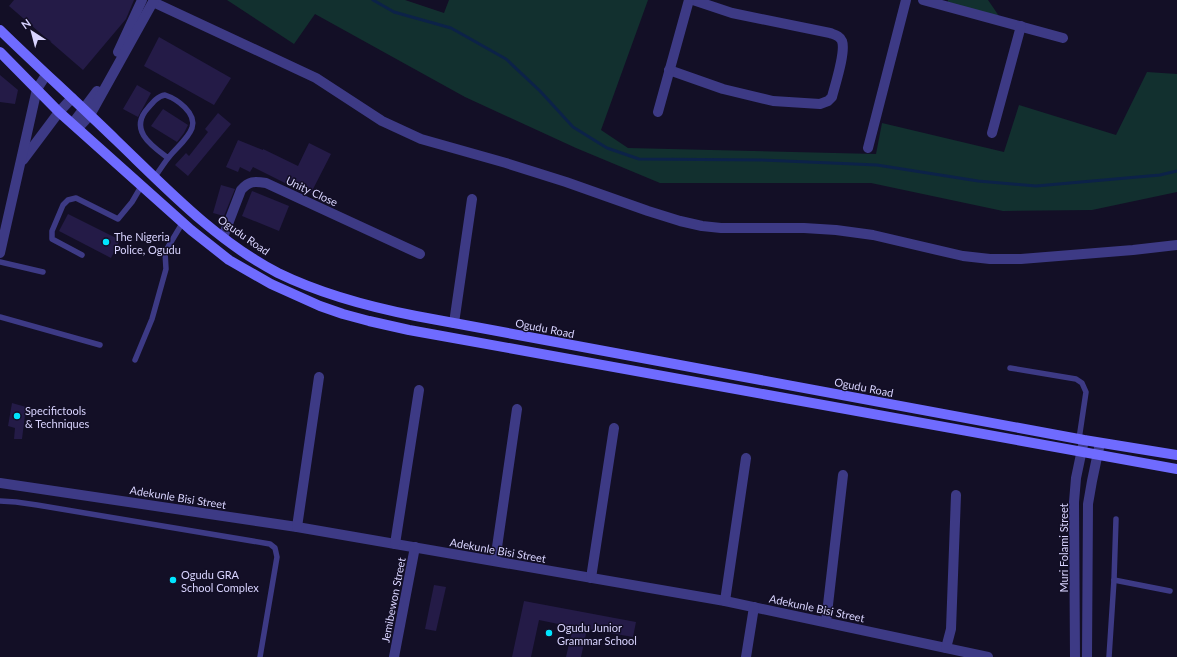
<svg xmlns="http://www.w3.org/2000/svg" width="1177" height="657" font-family="Lato,sans-serif">
	<rect width="100%" height="100%" fill="#130f26"/>
	<!-- green -->
	<g fill="#12302f">
		<path d="M227,0h178l39,13 5,-13h199l-47,130 27,18 248,6 6,-31 122,29 15,-47 97,30 31,-63 30,2v118l-85,18 -89,1 -132,-28h-211l-84,-35 -111,-51 -150,-83 -21,30z"/>
		<path d="M948,0h40l13,19 -54,-13z"/>
	</g>
	<g fill="none" stroke-linecap="round" stroke-linejoin="round">
		<!-- stream -->
		<path stroke="#0c2248" stroke-width="3" d="M373,0l21,12 57,16 55,31 34,32 33,36 34,21 32,11 123,1 115,5 101,16 58,5 124,-11 17,-4"/>
	</g>
	<!-- building -->
	<g fill="#241b47">
		<path d="M14,0h120l-8,19 -43,51 -74,-64z"/>
		<path d="M159,37l72,41 -17,27 -70,-39z"/>
		<path d="M0,75l18,15 -3,14 -15,-2z"/>
		<path d="M137,85l14,8 -13,24 -15,-8z"/>
		<path d="M163,109l25,16 -4,8 -7,9 -26,-16z"/>
		<path d="M218,113l13,11 -43,52 -13,-11 11,-12 3,3 19,-24 -3,-3z"/>
		<path d="M238,140l25,10v-1l35,17 11,-23 22,11 -20,39 -21,-11 -1,3 -36,-18 -3,5 -10,-5 -2,5 -12,-5z"/>
		<path d="M221,185l14,4 -11,27 -11,-3z"/>
		<path d="M252,191l37,15 -10,25 -37,-15z"/>
		<path d="M68,214l52,26 -9,18 -52,-27z"/>
		<path d="M12,403l14,4 -4,32h-8l1,-11 -7,-2z"/>
		<path d="M434,585l12,2 -10,44 -11,-2z"/>
		<path d="M524,601l112,21 -3,15 -46,-8 -6,28h-15l7,-30 -34,-7 -8,37h-19z"/>
	</g>
	<g fill="none" stroke-linecap="round" stroke-linejoin="round">
		<!-- service -->
		<g stroke="#3d3a85" stroke-width="5.5">
			<path d="M155,177c4,-6 9,-14 14,-20 7,-9 19,-18 23,-29 5,-15 -15,-29 -27,-33 -7,1 -12,7 -17,13 -20,22 4,38 20,50"/>
			<path d="M82,255l-30,-16v-8l11,-26 5,-5 8,-2 42,21 14,-17 10,-17"/>
			<path d="M0,262l43,10"/>
			<path d="M0,317l100,28"/>
			<path d="M135,360l17,-41 14,-50 -1,-17 18,-30"/>
			<path d="M1010,368l66,11 6,4 4,9 -7,47"/>
			<path d="M0,501l16,1 21,3 233,39 5,4 2,9 -17,100"/>
			<path d="M1114,580l56,11"/>
			<path d="M1109,657l5,-77 2,-61"/>
		</g>
		<!-- minor -->
		<g stroke="#3d3a85" stroke-width="10">
			<path d="M923,0l140,38"/>
			<path d="M153,2l163,76 66,43 39,18 85,24 60,19 82,29 32,10 22,5 19,2h83l32,2 37,5 90,21 27,3h31l112,-9 44,-5"/>
			<path d="M118,52l24,-52"/>
			<path d="M669,70l54,19 50,12 47,3 8,-3 4,-4c3,-12 14,-45 10,-56 -2,-5 -7,-6 -12,-8l-98,-20 -39,-13"/>
			<path d="M658,112l31,-112"/>
			<path d="M73,123l24,-32"/>
			<path d="M78,128l12,-13 64,-115"/>
			<path d="M992,133l29,-107"/>
			<path d="M868,148l38,-148"/>
			<path d="M23,160l36,-48 13,-14"/>
			<path d="M223,237l18,-47c8,-9 13,-9 25,-7l154,71"/>
			<path d="M0,253l37,-164 9,-14"/>
			<path d="M454,323l18,-124"/>
			<path d="M0,483l297,44 428,74 263,56"/>
			<path d="M297,527l22,-150"/>
			<path d="M395,544l24,-154"/>
			<path d="M495,561l22,-152"/>
			<path d="M591,578l23,-150"/>
			<path d="M725,601l21,-143"/>
			<path d="M826,622l17,-147"/>
			<path d="M946,648l5,-19 5,-134"/>
			<path d="M394,657l21,-110"/>
			<path d="M746,657l8,-50"/>
			<path d="M1075,657l-1,-155 2,-24 8,-38"/>
			<path d="M1087,657l1,-153 4,-23 8,-38"/>
		</g>
		<!-- secondary -->
		<g stroke="#6f6bff" stroke-width="10">
			<path d="M0,30c38,37 78,73 117,111 49,47 99,100 161,132 43,21 92,34 138,43l668,124 93,15"/>
			<path d="M0,52l59,60 132,118 38,30 42,24 49,22 23,8 26,7 40,9 768,139"/>
		</g>
	</g>
	<!-- markers -->
	<g fill="#00e5ff" stroke="#130f26" stroke-width="1.5">
		<circle cx="106" cy="242" r="4"/>
		<circle cx="17" cy="416" r="4"/>
		<circle cx="173" cy="580" r="4"/>
		<circle cx="549" cy="633" r="4"/>
	</g>
	<g text-anchor="middle" dominant-baseline="central" stroke-width="3" stroke-linejoin="round" paint-order="stroke">
		<!-- street labels -->
		<g font-size="11" fill="#d9d4ff" stroke="#130f26">
			<text transform="translate(312 191) rotate(25)">Unity Close</text>
			<text transform="translate(244 235) rotate(35)">Ogudu Road</text>
			<text transform="translate(545 328) rotate(11)">Ogudu Road</text>
			<text transform="translate(864 387) rotate(11)">Ogudu Road</text>
			<text transform="translate(178 497) rotate(9)">Adekunle Bisi Street</text>
			<text transform="translate(1063 548) rotate(-90)">Muri Folami Street</text>
			<text transform="translate(498 550) rotate(10)">Adekunle Bisi Street</text>
			<text transform="translate(393 600) rotate(-79)">Jemibewon Street</text>
			<text transform="translate(817 608) rotate(12)">Adekunle Bisi Street</text>
		</g>
		<!-- poi labels -->
		<g font-size="11" fill="#d9d4ff" stroke="#130f26" text-anchor="start">
			<text x="114" y="236">The Nigeria<tspan x="114" dy="13">Police, Ogudu</tspan></text>
			<text x="25" y="410">Specifictools<tspan x="25" dy="13">&amp; Techniques</tspan></text>
			<text x="181" y="574">Ogudu GRA<tspan x="181" dy="13">School Complex</tspan></text>
			<text x="557" y="627">Ogudu Junior<tspan x="557" dy="13">Grammar School</tspan></text>
		</g>
	</g>
	<!-- north arrow -->
	<g transform="translate(32 32) rotate(324)" stroke="#130f26" stroke-width="3" paint-order="stroke">
	<path d="M0-3L7 15L0 10L-7 15Z" fill="#d9d4ff"/>
	<text y="-6" font-size="11" font-weight="bold" text-anchor="middle" fill="#d9d4ff">N</text>
	</g>
</svg>
